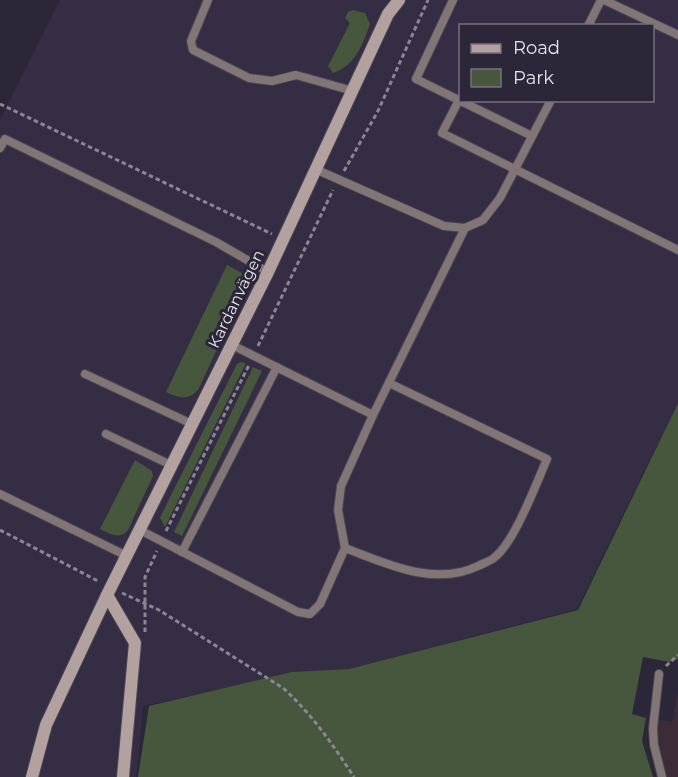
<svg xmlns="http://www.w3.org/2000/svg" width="678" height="777" font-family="Montserrat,sans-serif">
	<rect width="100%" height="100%" fill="#2c2738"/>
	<!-- built -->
	<path fill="#342d44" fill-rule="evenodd" d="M60,0h618v402l-101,207 -228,60 -69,8 -137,29 -7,71h-136v-657zM460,26h192v74h-192z"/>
	<!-- education -->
	<path fill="#3c2c37" d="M678,692v85h-21l-8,-43 2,-16 21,4z"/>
	<!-- green -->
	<g fill="#47573e">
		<path d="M353,10l12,3 5,11c-7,20 -15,42 -37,49l-5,-7 22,-43 -5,-5 3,-6z"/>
		<path d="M227,265l19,10 2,8 -50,107c-11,11 -19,8 -32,2z"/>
		<path d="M241,362l5,1 -81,164 -5,-9 10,-21 67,-133z"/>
		<path d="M253,367l9,4 -80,165 -8,-4z"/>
		<path d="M678,403v256l-8,3 -27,-5 -11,57 14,4 -4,23 11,36h-515l11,-71 143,-34 57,-3 229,-59z"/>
		<path d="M135,460l17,11 1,5 -25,54c-8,10 -18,4 -28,-1z"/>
	</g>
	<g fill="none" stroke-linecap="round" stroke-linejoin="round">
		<defs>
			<g id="lane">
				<path d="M208,0l-17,41 2,9 56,28 23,3 24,-6 57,16"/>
				<path d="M453,0l-37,79 116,57"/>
				<path d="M604,0l74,35"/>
				<path d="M588,26l13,-26"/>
				<path d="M459,100l-17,33 236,117"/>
				<path d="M0,148l5,-9 211,103 52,30"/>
				<path d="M315,169l129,57 21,2 -92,187"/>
				<path d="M465,228l18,-8 17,-22 51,-98"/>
				<path d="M85,374l107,50"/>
				<path d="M106,434l65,31"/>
				<path d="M0,494l127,62"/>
				<path d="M140,530l158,82 12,2 10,-10 25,-56 -7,-38 3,-24 32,-71 -141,-70"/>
				<path d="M345,548c42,16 90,39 133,18 6,-3 13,-5 17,-9 20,-16 41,-73 52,-98l-158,-76"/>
				<path d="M182,552l95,-185"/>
				<path d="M659,674l-6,54 1,17 8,32"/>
			</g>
			<g id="secondary">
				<path d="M107,595l28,48 -12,134"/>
				<path d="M32,777l14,-52 61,-130 161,-323 120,-258 11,-14"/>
			</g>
		</defs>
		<!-- lane casing -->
		<use href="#lane" stroke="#494555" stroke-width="10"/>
		<!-- secondary casing -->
		<use href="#secondary" stroke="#494555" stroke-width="14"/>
		<!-- path -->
		<g stroke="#8a8694" stroke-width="3" stroke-dasharray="4.5 3" stroke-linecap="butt">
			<path d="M0,104l272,130"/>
			<path d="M344,171l34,-60 50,-111"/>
			<path d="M258,346l75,-156"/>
			<path d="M0,530l98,51"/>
			<path d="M166,531l83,-166"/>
			<path d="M122,593l37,17 124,78c29,26 50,57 71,89"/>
			<path d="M145,632v-55l12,-26"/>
			<path d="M666,666l12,-11"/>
		</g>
		<!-- lane -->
		<use href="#lane" stroke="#817675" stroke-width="8"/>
		<!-- secondary -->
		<use href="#secondary" stroke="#b2a19f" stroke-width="12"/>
	</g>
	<g text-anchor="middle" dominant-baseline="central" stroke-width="6" stroke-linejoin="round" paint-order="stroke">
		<!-- street labels -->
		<g font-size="16" fill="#e4e1ec" stroke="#2c2738">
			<text transform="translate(236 299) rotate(-64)">Kardanvägen</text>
		</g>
	</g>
	<!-- legend -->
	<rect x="459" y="24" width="195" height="78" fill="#2c2738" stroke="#767180" stroke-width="1.5"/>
	<rect x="471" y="44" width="30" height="9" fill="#b2a19f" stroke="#767180" stroke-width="1.5"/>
	<text x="513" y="54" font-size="18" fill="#e4e1ec">Road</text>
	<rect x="471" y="69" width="30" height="18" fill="#47573e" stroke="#767180" stroke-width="1.5"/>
	<text x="513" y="84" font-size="18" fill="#e4e1ec">Park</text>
</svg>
